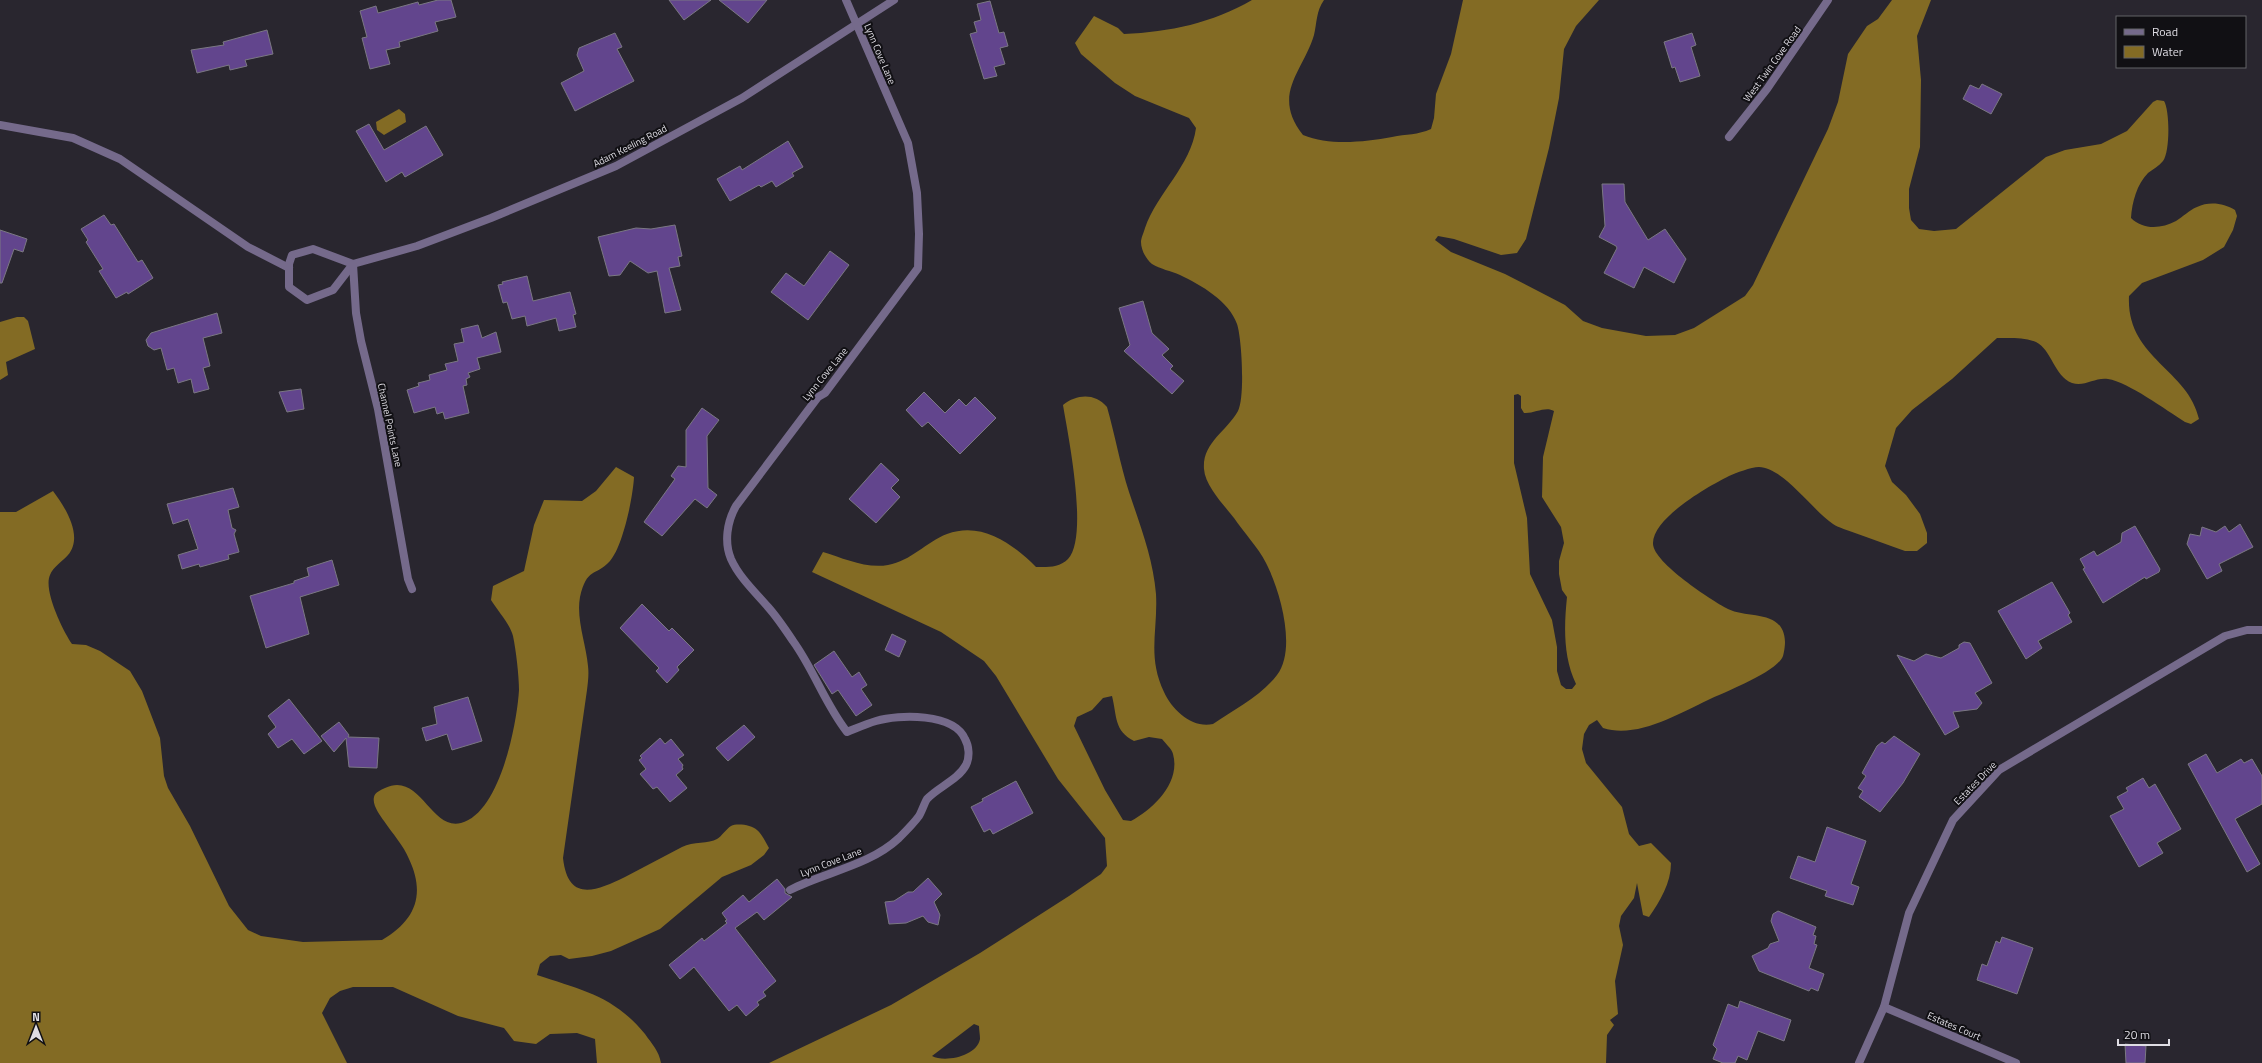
<svg xmlns="http://www.w3.org/2000/svg" width="2262" height="1063" font-family="'Titillium Web',sans-serif">
	<rect width="100%" height="100%" fill="#29262f"/>
	<!-- water -->
	<g fill="#836b24" fill-rule="evenodd">
		<path d="M1252,0h72c-8,11 -7,23 -10,35 -11,37 -43,59 -11,100 27,11 61,7 89,2 14,-3 26,-2 39,-8l3,-11 2,-24 15,-40 12,-54h136l-23,26 -12,23 -5,49 -10,50 -23,91 -9,14 -16,2 -47,-16 -16,-3 -3,4 16,12 54,22 60,31 18,16 19,7 44,8 29,-1 19,-7 51,-32 8,-11 75,-156 10,-27 10,-48 19,-28 11,-7 14,-19h39l-14,36 4,44 -1,67 -11,42v19l2,12 8,9 15,2 22,-2 90,-72 19,-7 36,-6 26,-13 26,-29 4,-2 7,1c6,10 6,51 -1,60 -4,5 -10,8 -15,12 -11,11 -16,29 -17,45 12,12 30,11 45,3 7,-4 13,-11 21,-14 12,-6 27,-4 38,3l2,6 -4,14 -9,17 -21,13 -61,23 -13,13c-3,62 59,73 70,123l-8,5 -6,-2c-19,-12 -57,-40 -77,-43 -13,-2 -23,8 -36,4 -18,-7 -20,-33 -36,-41 -12,-5 -27,-4 -39,-4l-45,41 -40,31 -16,18 -11,38 7,16 14,13 14,19 7,19v10l-10,8h-12c-17,-6 -33,-12 -50,-18 -7,-3 -16,-5 -22,-9 -21,-14 -49,-56 -74,-57 -8,0 -23,6 -30,9 -20,10 -77,42 -76,68 1,19 58,56 75,65 20,10 56,0 57,33 0,4 -1,11 -2,14 -6,16 -58,36 -75,44 -30,14 -71,39 -105,28l-6,-8 -8,5 -5,9 -2,15 4,14 36,44 7,27 10,12 12,-3 20,20c0,20 -11,38 -22,54l-6,-2 -6,-32 -3,15 -13,18 -2,10 4,19 -8,36 3,33 -8,6 4,5 -7,10 -1,28h-837l122,-58 89,-52 89,-57 32,-22 6,-8 -2,-28 -47,-59 -62,-103 -12,-15 -43,-29 -129,-60 11,-20c20,6 43,17 65,13 23,-4 38,-23 59,-31 35,-13 66,10 89,33 12,0 23,1 32,-8 21,-22 0,-124 -5,-154 14,-11 32,-12 44,2 8,28 13,57 22,85 11,33 24,66 27,102 2,37 -9,62 8,98 8,18 29,37 49,32 22,-15 48,-28 64,-49 20,-26 3,-85 -11,-112 -8,-16 -22,-30 -32,-45 -10,-13 -29,-32 -30,-49 -2,-26 22,-37 34,-58 7,-13 4,-72 -1,-87 -8,-23 -36,-39 -57,-49 -9,-4 -20,-6 -28,-11 -6,-5 -11,-14 -11,-22 0,-4 3,-10 4,-14 12,-35 46,-62 51,-100l-7,-10 -54,-22 -20,-13 -34,-29 -6,-11 19,-27 24,12 6,6c46,-2 88,-11 128,-34zM1518,394l3,2v12l3,5c10,1 21,-7 30,-2l-11,46 -1,40 19,30 3,16 -5,18v13l3,16 5,7c-3,29 -4,60 9,87l-4,5h-6l-5,-4 -4,-14v-24l-5,-27 -22,-46 -3,-56 -13,-55v-68zM1112,696c5,20 2,35 22,45l15,-4 13,2c3,4 10,10 11,15 8,29 -20,55 -42,67l-8,-1 -18,-30 -31,-64 3,-9 15,-7 11,-12zM974,1024l5,2c0,4 1,9 1,13 -3,17 -35,24 -48,17z"/>
		<path d="M399,109l6,5 1,8 -22,13 -7,-5 -1,-8z"/>
		<path d="M17,317h7l4,4 7,28 -29,13 2,13 -8,5v-58z"/>
		<path d="M616,467l18,10c-1,20 -11,69 -24,84 -15,16 -23,6 -30,36 -4,22 6,47 8,69 1,8 0,16 -1,24l-24,168c5,45 33,33 62,19 19,-10 38,-20 57,-30 11,-6 27,-3 35,-8 5,-3 9,-10 14,-13 6,-3 21,-1 26,4 5,4 9,13 12,18l-5,7 -13,10 -29,12 -62,52 -49,22 -19,5 -23,3 -8,-4 -11,1 -10,8 -3,11c45,15 77,21 108,59 7,10 14,17 16,29h-64l-2,-24 -18,-6 -27,1 -14,10 -22,-3 -10,-13 -46,-12 -65,-29h-40l-13,4 -10,7 -8,15 25,50h-347v-551h16l37,-21c12,16 31,45 15,64 -5,6 -15,12 -18,20 -7,15 13,56 22,69l14,1 14,6 30,20 12,20 18,47 4,38 4,12 22,38 39,80 19,24 13,6 42,6 79,-2c33,-19 44,-45 27,-81 -5,-13 -17,-26 -25,-38 -4,-6 -12,-16 -10,-24 1,-5 7,-7 11,-9 35,-17 46,43 76,35 39,-10 56,-99 58,-133 0,-14 -3,-40 -6,-54 -3,-12 -16,-26 -22,-36l2,-14 31,-15 10,-46 10,-25 38,1 14,-10z"/>
	</g>
	<!-- building -->
	<g fill="#62458d" stroke="#7b7883">
		<path d="M438,0h13l5,17 -21,5 3,9 -39,11 1,5 -14,3 4,14 -20,5 -8,-31 5,-1 -7,-26 16,-5 2,7 40,-11 1,3z"/>
		<path d="M669,0h42l-27,20z"/>
		<path d="M719,0h48l-19,23z"/>
		<path d="M990,1l9,32 5,-1 4,14 -8,2 5,16 -11,3 3,9 -13,3 -14,-45 7,-2 -3,-10 7,-2 -4,-16z"/>
		<path d="M267,30l6,24 -28,6 2,6 -17,4 -1,-5 -32,8 -6,-23 33,-5 -1,-3z"/>
		<path d="M615,33l7,14 -5,2 17,32 -59,30 -14,-28 23,-12 -7,-16 2,-7z"/>
		<path d="M1692,33l4,12 -5,2 9,29 -20,6 -5,-15 -3,1 -8,-26z"/>
		<path d="M1982,84l20,10 -11,20 -28,-15 7,-14 9,4z"/>
		<path d="M369,124l15,26 42,-24 17,29 -38,22 -3,-5 -16,10 -30,-51z"/>
		<path d="M788,141l15,26 -11,6 2,3 -18,11 -4,-6 -11,6 -2,-2 -29,16 -13,-22 23,-13 2,4z"/>
		<path d="M1602,184h22l1,18 23,38 17,-11 21,30 -12,24 -30,-16 -10,21 -30,-15 13,-25 -1,-2 -17,-9 6,-11z"/>
		<path d="M104,215l7,10 3,-1 24,38 4,-2 11,18 -25,16 -1,-2 -11,6 -17,-27 4,-2 -17,-27 2,-2 -7,-11z"/>
		<path d="M675,225l7,31 -4,1 2,9 -11,2 12,42 -16,3 -8,-42 -9,2 -18,-12 -10,14 -11,1 -11,-39 38,-9 15,1z"/>
		<path d="M0,230l27,9 -4,13 -9,-3 -12,34h-2z"/>
		<path d="M830,251l19,14 -41,55 -37,-28 15,-19 18,13z"/>
		<path d="M527,276l6,25 37,-9 6,22 -3,1 3,12 -17,4 -3,-13 -29,8 -2,-10 -13,3 -5,-17 -4,1 -5,-18 5,-1 -1,-2z"/>
		<path d="M1143,301l9,32 17,16 -7,6 11,11 -3,3 14,12 -12,13 -48,-43 6,-6 -11,-37z"/>
		<path d="M217,313l5,20 -19,5 7,28 -7,2 6,21 -15,4 -3,-14 -13,4 -4,-15 -7,2 -6,-22 -7,2 -6,-4 -2,-6 5,-7z"/>
		<path d="M478,325l4,13 14,-6 5,20 -24,6 3,11 -12,4 2,4 -4,2 1,6 -4,1 6,27 -24,6 -2,-7 -6,2 -2,-7 -21,6 -7,-23 12,-4 -1,-3 12,-3 -1,-5 18,-5 -2,-6 13,-3 -4,-17 10,-2 -3,-13z"/>
		<path d="M301,389l3,20 -17,3 -8,-20z"/>
		<path d="M924,392l21,21 14,-14 7,7 9,-9 21,21 -36,36 -32,-32 -6,5 -16,-17z"/>
		<path d="M702,408l17,12 -12,16 1,52 9,7 -10,13 -12,-9 -33,37 -18,-14 31,-43 -4,-3 7,-10 8,1v-37z"/>
		<path d="M881,463l18,17 -8,8 9,9 -24,26 -27,-24z"/>
		<path d="M233,488l6,19 -11,3 4,18 4,2 -2,4 5,18 -11,3 1,4 -29,8 -1,-3 -17,5 -4,-14 20,-6 -10,-30 -15,5 -6,-20z"/>
		<path d="M2240,524l13,23 -34,17 3,7 -15,8 -20,-35 3,-10 10,2 2,-9 14,5 9,-6 4,6z"/>
		<path d="M2135,526l25,43 -1,3 -13,7 -1,-2 -42,26 -20,-34 2,-1 -5,-9 14,-8 3,5 24,-14 1,-9z"/>
		<path d="M332,560l7,25 -39,12 9,37 -43,14 -16,-52 44,-13v-2l15,-5 -2,-8z"/>
		<path d="M2052,582l18,31 -2,2 4,7 -34,19 4,7 -16,11 -28,-48z"/>
		<path d="M642,604l27,27 3,-3 22,22 -17,17 2,3 -12,13 -11,-12 3,-3 -39,-40z"/>
		<path d="M892,634l14,7 -7,16 -14,-7z"/>
		<path d="M1964,642l6,1 22,40 -17,10 7,10 -5,6 -24,3 6,15 -14,8 -48,-80 17,6 12,-7 15,4 18,-10v-3z"/>
		<path d="M834,651l18,26 7,-5 8,13 -6,4 11,16 -16,11 -18,-26 -6,4 -18,-29z"/>
		<path d="M468,697l14,44 -30,9 -5,-16 -21,7 -4,-13 15,-4 -3,-17z"/>
		<path d="M289,699l33,42 -18,13 -12,-15 -14,9 -10,-14 8,-7 -8,-11z"/>
		<path d="M339,722l10,13 -1,2 31,1 -2,30 -28,-1 -3,-29 -12,14 -13,-16z"/>
		<path d="M744,725l11,12 -27,24 -12,-13z"/>
		<path d="M1894,736l26,18 -17,29 -23,29 -21,-15 4,-6 -5,-3 8,-12 -4,-3 15,-27 5,-4 3,2z"/>
		<path d="M660,738l5,6 6,-5 13,16 -6,4 5,6 -1,2 1,2 -7,6 11,13 -17,14 -13,-15 -4,2 -13,-15 6,-5 -7,-9 3,-2 -2,-2z"/>
		<path d="M2206,754l11,19 24,-14 3,4 8,-4 10,17v28l-27,15 25,45 -13,8 -59,-108z"/>
		<path d="M2143,778l6,10 6,-4 26,45 -24,14 6,10 -24,14 -29,-51 14,-7 -7,-12 11,-6 -2,-3z"/>
		<path d="M1016,781l17,32 -40,21 -3,-5 -6,3 -13,-25 12,-6 -1,-2z"/>
		<path d="M1827,827l39,14 -15,43 8,3 -6,18 -28,-9 2,-5 -37,-13 8,-22 17,6z"/>
		<path d="M928,878l14,16 -8,8 6,13 -2,10 -10,-3 -5,-6 -17,7 -17,1 -4,-22 9,-1 14,-9h5z"/>
		<path d="M777,879l8,10v4l7,4 -28,23 -7,-8 -22,16 41,53 -13,11 3,4 -9,6 2,3 -13,11 -9,-11 -8,6 -35,-44 -14,12 -11,-14 33,-27 2,3 23,-18 -2,-2 2,-1 -5,-7 21,-18 6,7z"/>
		<path d="M1778,911l38,16 -3,8 3,1 -2,8 3,1 -8,23 15,6 -6,17 -7,-3 -2,3 -50,-20 -7,-15 16,-8 2,-4 9,-3 -8,-20 2,-7z"/>
		<path d="M2002,937l31,11 -16,46 -40,-14 5,-16 5,2 9,-25 4,2z"/>
		<path d="M1740,1001l51,19 -7,21 -26,-10 -11,29 -9,-4 -3,7h-12l-10,-4 4,-10 -4,-4 15,-41 10,4z"/>
		<path d="M2125,1044l21,2 -1,17h-19z"/>
	</g>
	<g fill="none" stroke-linecap="round" stroke-linejoin="round">
		<!-- lane -->
		<path stroke="#756a8b" stroke-width="8" d="M0,125l73,13 47,21 128,88 41,21"/>
		<!-- street -->
		<g stroke="#756a8b" stroke-width="8">
			<path d="M1729,137l38,-48 61,-89"/>
			<path d="M353,264l-40,-15 -21,6 -3,9v23l18,13 26,-10 20,-26 64,-18 74,-28 125,-52 126,-68 152,-98"/>
			<path d="M353,264l3,49 5,28 17,68 30,170 4,10"/>
			<path d="M790,890c35,-18 79,-24 109,-52 6,-6 15,-15 20,-22 3,-5 5,-12 8,-17 11,-12 31,-19 39,-34 4,-8 3,-19 -1,-26 -11,-26 -66,-25 -89,-18 -10,3 -19,7 -29,11 -22,-28 -33,-62 -54,-91 -8,-12 -16,-24 -25,-34 -13,-15 -29,-30 -37,-48 -7,-17 -4,-37 5,-53l82,-109 7,-4 93,-125 1,-34 -2,-41 -9,-50 -62,-143"/>
			<path d="M1884,1007l132,56"/>
			<path d="M1859,1063l25,-56 25,-94 44,-93 46,-50 226,-134 22,-6h15"/>
		</g>
	</g>
	<g text-anchor="middle" dominant-baseline="central" stroke-width="4" stroke-linejoin="round" paint-order="stroke">
		<!-- street labels -->
		<g font-size="10" fill="#dfdde4" stroke="#111014">
			<text transform="translate(880 54) rotate(67)">Lynn Cove Lane</text>
			<text transform="translate(1772 64) rotate(-54)">West Twin Cove Road</text>
			<text transform="translate(630 146) rotate(-27)">Adam Keeling Road</text>
			<text transform="translate(825 374) rotate(-51)">Lynn Cove Lane</text>
			<text transform="translate(390 425) rotate(78)">Channel Points Lane</text>
			<text transform="translate(1975 783) rotate(-46)">Estates Drive</text>
			<text transform="translate(831 862) rotate(-21)">Lynn Cove Lane</text>
			<text transform="translate(1954 1026) rotate(23)">Estates Court</text>
		</g>
	</g>
	<!-- legend -->
	<rect x="2116" y="16" width="130" height="52" fill="#111014" stroke="#636267"/>
	<rect x="2124" y="29" width="20" height="6" fill="#756a8b" stroke="#636267"/>
	<text x="2152" y="36" font-size="12" fill="#dfdde4">Road</text>
	<rect x="2124" y="46" width="20" height="12" fill="#836b24" stroke="#636267"/>
	<text x="2152" y="56" font-size="12" fill="#dfdde4">Water</text>
	<!-- north arrow -->
	<g transform="translate(36 1027)" stroke="#111014" stroke-width="3" paint-order="stroke">
	<path d="M0-3L7 15L0 10L-7 15Z" fill="#dfdde4"/>
	<text y="-6" font-size="11" font-weight="bold" text-anchor="middle" fill="#dfdde4">N</text>
	</g>
	<!-- scale -->
	<path d="M2118 1039v6h51v-6" fill="none" stroke="#dfdde4" stroke-width="2"/>
	<text x="2124" y="1039" font-size="12" fill="#dfdde4" stroke="#111014" stroke-width="3" paint-order="stroke">20 m</text>
</svg>
